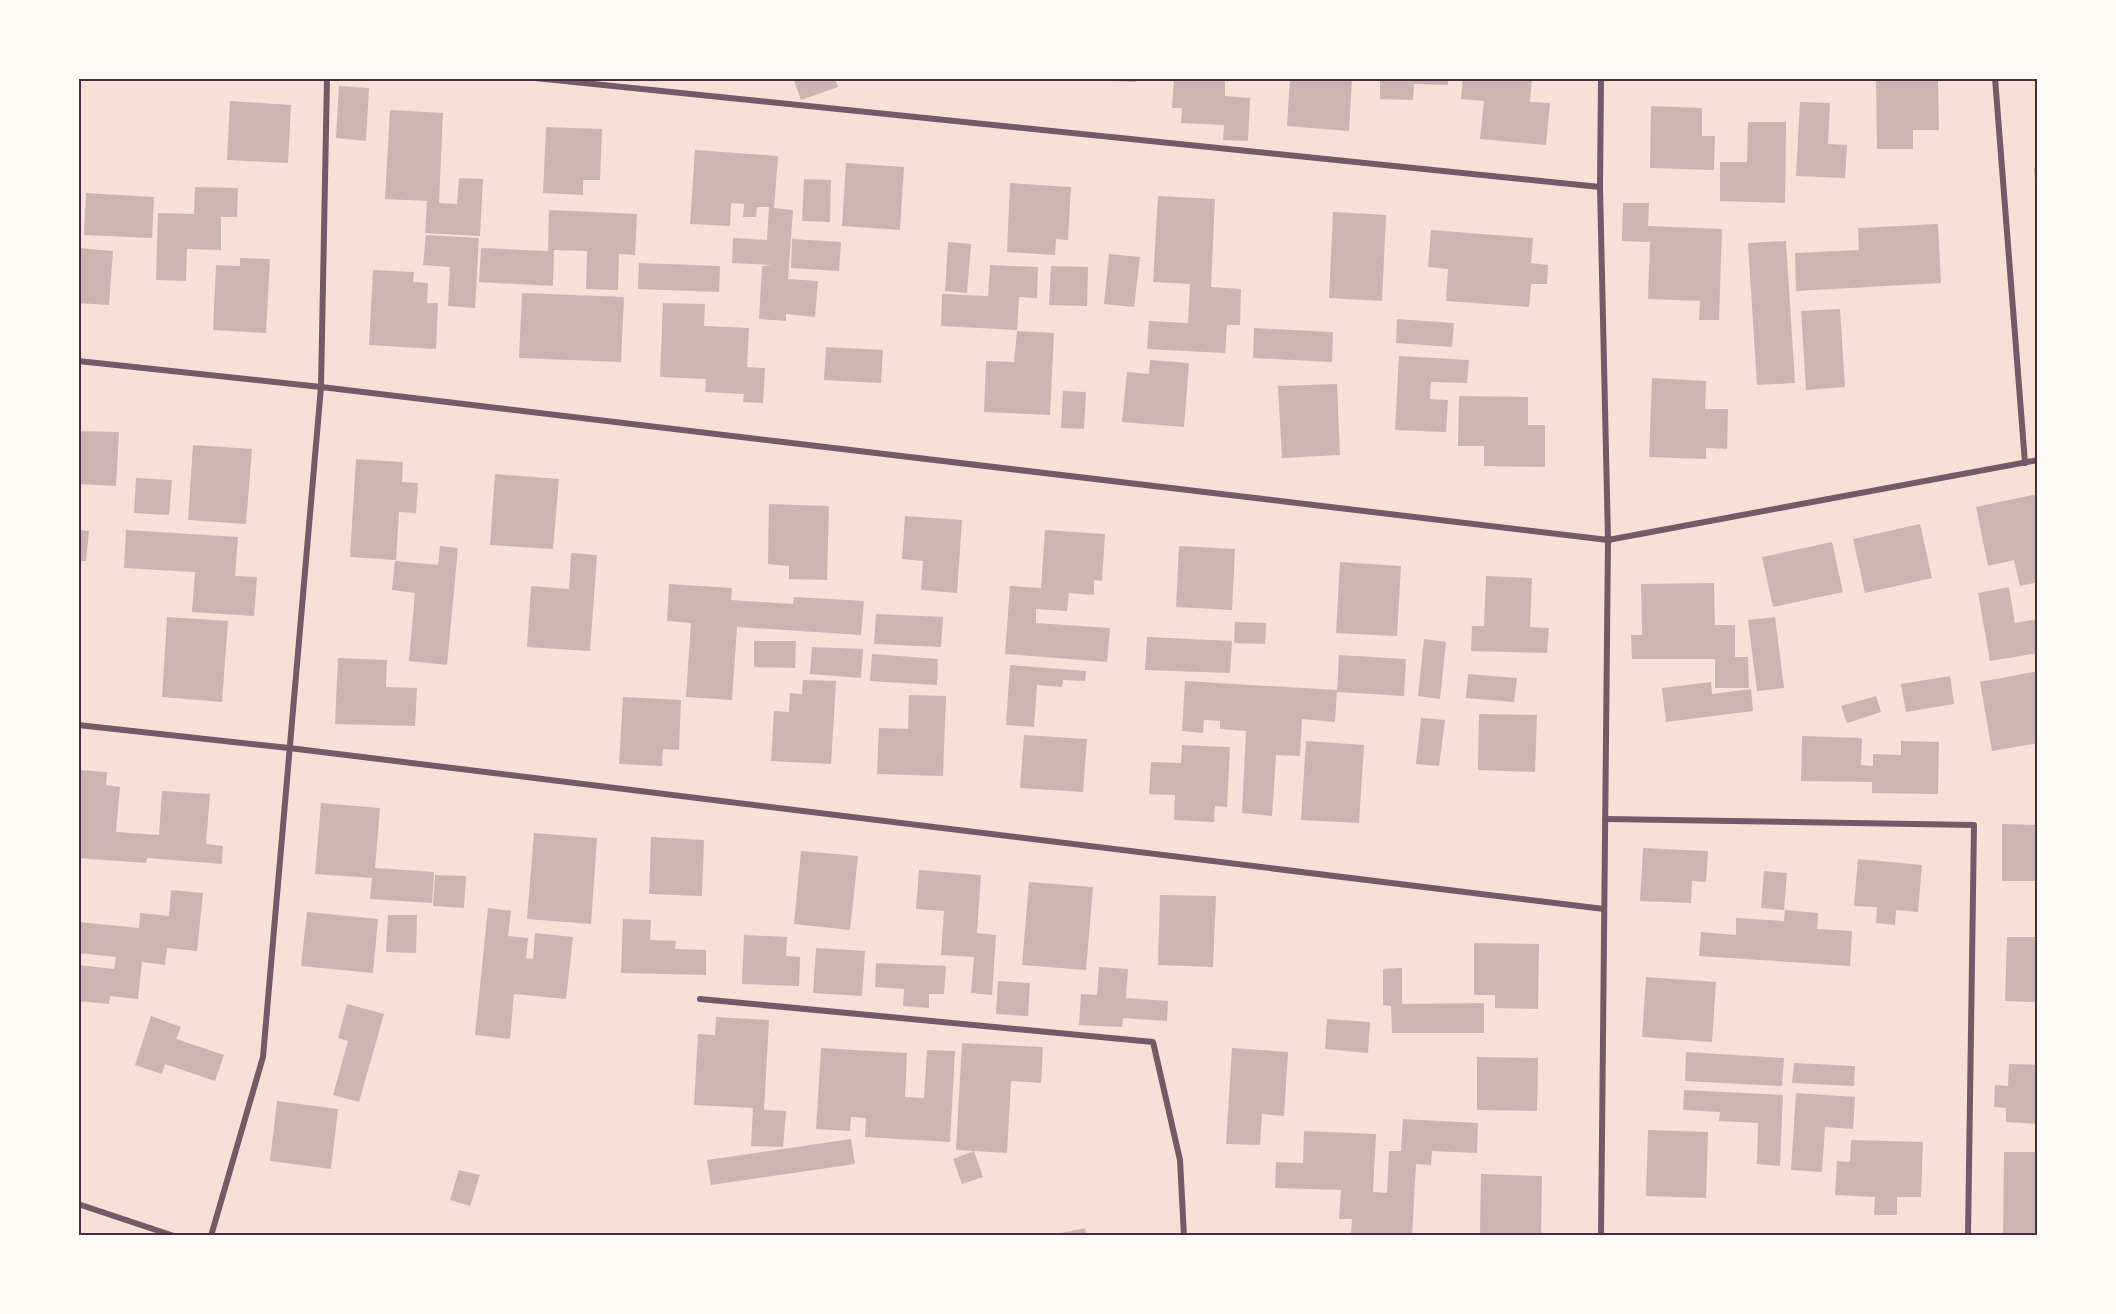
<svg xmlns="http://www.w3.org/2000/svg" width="2116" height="1314" font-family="'PT Sans Narrow',sans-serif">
	<rect width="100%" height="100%" fill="#f7e1d7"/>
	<!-- building -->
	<g fill="#ccb4b1">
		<path d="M793,78h42l3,9 -37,13z"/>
		<path d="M1087,78h49v4l-49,-2z"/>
		<path d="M1174,78h51v18l25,2 -2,43 -25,-1 1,-15 -43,-2 1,-15h-10z"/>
		<path d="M1290,78h62l-3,53 -62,-5z"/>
		<path d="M1380,78h68v7l-34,-1 -1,16 -33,-1z"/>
		<path d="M1463,78h69l-2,24 20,1 -4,42 -66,-6 4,-38 -23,-2z"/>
		<path d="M1876,78h62l1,52h-26v19h-36z"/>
		<path d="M339,86l30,2 -3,53 -30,-3z"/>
		<path d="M230,101l61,4 -3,58 -61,-3z"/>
		<path d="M1800,102l30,1 -2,41 19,1 -2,33 -49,-2z"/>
		<path d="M1651,106l51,2v28h13l-1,34 -64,-2z"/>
		<path d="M390,110l53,3 -4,90 18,1 2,-26 24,1 -3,57 -55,-3 2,-32 -42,-2z"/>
		<path d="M1748,122h38l-1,81 -65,-2v-39h27z"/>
		<path d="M546,127l56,2 -2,51h-17v15l-40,-2z"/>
		<path d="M695,150l83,6 -4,52 19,2 -5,69 30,2 -3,36 -29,-3v7l-27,-2 3,-53 10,-1 -40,-2 1,-25 34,2 2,-33h-12l-1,10h-13l1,-13 -13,-1 -1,23 -40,-2z"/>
		<path d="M846,163l58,4 -4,63 -58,-4z"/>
		<path d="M2038,167v26h-2l-2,-25z"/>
		<path d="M804,179l27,1 -1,42 -28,-1z"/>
		<path d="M1010,183l61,4 -3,53 -12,-1 -1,16 -48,-3z"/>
		<path d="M195,187l43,1 -1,29h-16v33l-34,-1 -1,32 -30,-1 2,-67 36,1z"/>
		<path d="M86,193l68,4 -2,41 -68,-3z"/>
		<path d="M1158,196l57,3 -4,88 30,2 -1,36h-13l-2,28 -78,-4 2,-28 39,2 2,-39 -37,-2z"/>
		<path d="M1623,203h26l-1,23 74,3 -3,91h-20l1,-19 -52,-2 2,-57 -28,-1z"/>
		<path d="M549,210l88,4 -2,41 -16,-1 -1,36 -32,-1 1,-38 -33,-1 -1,36 -74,-4 2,-34 67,3z"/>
		<path d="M1333,212l53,3 -4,86 -53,-3z"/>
		<path d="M1938,224l3,59 -145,8 -1,-38 64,-3 -1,-22z"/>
		<path d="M1431,230l102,8 -2,25 17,2 -1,19h-16l-2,23 -83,-6 2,-32 -20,-2z"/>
		<path d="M426,235l53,3 -4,70 -27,-2 2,-39 -27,-2z"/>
		<path d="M792,239l49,3 -2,29 -48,-3z"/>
		<path d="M1786,241l9,142 -38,2 -9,-142z"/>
		<path d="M948,242l23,2 -4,49 -22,-2z"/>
		<path d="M78,248l35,3 -4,54 -31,-2z"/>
		<path d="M1109,254l31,3 -6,50 -30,-3z"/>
		<path d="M240,258l30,1 -4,74 -53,-3 3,-65 24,1z"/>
		<path d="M639,263l81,3 -1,26 -81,-3z"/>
		<path d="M990,265l48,2 -1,31 -18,-1 -2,33 -76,-4 1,-32 46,2z"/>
		<path d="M1051,266l37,1 -1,39 -38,-1z"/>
		<path d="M373,270l41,2 -1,10 15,1 -1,20h11l-2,46 -67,-4z"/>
		<path d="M522,293l102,4 -3,65 -102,-4z"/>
		<path d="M663,303l42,1 -1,22 45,2 -2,39 18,1 -2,35 -20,-1 1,-8 -39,-2 1,-13 -46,-2z"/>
		<path d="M1840,309l5,78 -39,3 -5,-79z"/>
		<path d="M1397,319l57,4 -2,24 -56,-4z"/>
		<path d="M1254,328l79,4 -1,30 -79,-4z"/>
		<path d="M1017,331l37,2 -4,82 -66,-3 2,-51 28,1z"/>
		<path d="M826,347l57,3 -2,33 -57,-3z"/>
		<path d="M1399,356l70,4 -2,23 -36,-1 -1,17 18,1 -2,32 -51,-2z"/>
		<path d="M1150,360l39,3 -5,64 -62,-5 5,-50 22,2z"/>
		<path d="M1652,378l54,3 -1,28h23l-1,40 -21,-1v11l-57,-2z"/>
		<path d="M1337,384l3,71 -58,3 -4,-72z"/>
		<path d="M1063,391l23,1 -2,37 -23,-1z"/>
		<path d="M1459,396l69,1v28h17v42l-61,-1v-20h-26z"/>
		<path d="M78,431l41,1 -3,54 -38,-2z"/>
		<path d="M193,445l59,4 -6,75 -58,-4z"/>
		<path d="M356,459l47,3 -1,20 16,1 -2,30 -17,-1 -3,48 -46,-3z"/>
		<path d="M495,474l64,5 -6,70 -63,-4z"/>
		<path d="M136,478l36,2 -3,35 -35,-2z"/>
		<path d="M2038,494v88l-18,4 -6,-26 -26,6 -12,-59z"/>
		<path d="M769,504l60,2 -2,74 -38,-1v-13l-21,-2z"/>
		<path d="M905,516l57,4 -5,73 -36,-3 2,-29 -21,-2z"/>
		<path d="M1920,524l12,54 -67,15 -12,-54z"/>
		<path d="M78,530l11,1 -3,30h-8z"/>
		<path d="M126,530l112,7 -3,39 22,1 -3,39 -62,-4 3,-40 -71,-4z"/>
		<path d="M1045,530l60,4 -3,47 -8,-1v15l-25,-2 -2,18 -31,-2v14l74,5 -3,34 -102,-8 5,-68 31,2z"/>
		<path d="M1832,542l11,50 -70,15 -11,-50z"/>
		<path d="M440,546l18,2 -11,117 -38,-4 6,-68 -23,-3 3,-29 43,4z"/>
		<path d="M1179,546l56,3 -3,61 -56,-3z"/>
		<path d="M571,553l26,2 -7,96 -63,-4 4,-61 38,3z"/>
		<path d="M1340,562l61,4 -4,70 -61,-3z"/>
		<path d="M1486,576l46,2 -2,49 19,1 -2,25 -76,-2 1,-25h12z"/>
		<path d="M1714,583l1,42h20v32h13l1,31h-34v-29h-83l-1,-24h11l-1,-51z"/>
		<path d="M669,584l63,4 -1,12 62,4 1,-7 70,4 -3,34 -124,-8 -5,73 -46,-3 5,-74 -24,-2z"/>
		<path d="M2009,587l6,36 23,-4v34l-48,8 -12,-68z"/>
		<path d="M876,614l67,3 -2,30 -67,-3z"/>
		<path d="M167,617l61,4 -6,81 -60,-5z"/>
		<path d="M1775,617l9,71 -27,3 -9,-71z"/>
		<path d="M1235,622l31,1 -1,21 -31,-1z"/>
		<path d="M1147,637l85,4 -2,32 -85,-3z"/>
		<path d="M1424,639l22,3 -6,57 -22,-3z"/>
		<path d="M754,641h42l-1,27 -41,-1z"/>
		<path d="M812,647l51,2 -2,29 -51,-4z"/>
		<path d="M872,654l66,5 -1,26 -67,-4z"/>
		<path d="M1339,655l67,4 -2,37 -67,-4z"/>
		<path d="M338,658l49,2 -1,27 31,1 -2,38 -80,-2z"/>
		<path d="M1010,665l76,6 -1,10 -22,-1 -1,7 -25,-2 -3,42 -28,-2z"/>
		<path d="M2038,671v72l-46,8 -12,-69z"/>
		<path d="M1468,674l49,4 -3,24 -48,-4z"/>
		<path d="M1950,676l4,28 -48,8 -5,-28z"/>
		<path d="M803,680l33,1 -5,83 -60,-3 3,-50 15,1 1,-19 12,1z"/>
		<path d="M1185,681l152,9 -2,32 -33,-3 -2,37 -24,-1 -4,61 -30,-3 4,-82 -26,-2v-8l-16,-1 -1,13 -21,-2z"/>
		<path d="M1711,682l1,12 39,-5 2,22 -87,11 -4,-34z"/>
		<path d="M909,695l37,1 -3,80 -66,-2 2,-46 29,1z"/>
		<path d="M1876,696l5,16 -34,11 -6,-17z"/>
		<path d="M623,697l58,3 -2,50 -16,-1 -1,17 -43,-2z"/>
		<path d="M1479,714l58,1 -2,57 -57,-2z"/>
		<path d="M1421,718l24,2 -6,46 -23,-2z"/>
		<path d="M1024,735l63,4 -4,53 -63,-4z"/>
		<path d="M1802,736l60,2 -1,27 12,1v-12l28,1v-14l38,1 -1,52 -66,-1v-11l-71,-1z"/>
		<path d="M1306,741l58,4 -5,78 -58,-3z"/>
		<path d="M1182,745l48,2 -3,60 -12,-1 -1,16 -40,-2 1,-25 -26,-1 2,-32 30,1z"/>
		<path d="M78,770l29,2 -1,13 14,2 -4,45 43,3 3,-44 48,3 -4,50 17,2 -1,18 -75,-6 -1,5 -68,-5z"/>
		<path d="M321,803l59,5 -5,60 59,4 -2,31 -62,-4 2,-21 -57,-4z"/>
		<path d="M2002,824l36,1v56h-36z"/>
		<path d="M534,833l63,5 -6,86 -64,-5z"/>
		<path d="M651,837l53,3 -2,56 -53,-2z"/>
		<path d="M1643,848l65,3 -2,31 -14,-1 -1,22 -51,-2z"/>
		<path d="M801,851l57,5 -8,74 -56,-6z"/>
		<path d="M1858,859l64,6 -4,47 -22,-2 -1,15 -19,-2 1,-16 -23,-1z"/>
		<path d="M919,870l62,5 -4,58 19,2 -4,60 -21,-2 3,-36 -33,-2 3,-44 -28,-2z"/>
		<path d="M1764,871l23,2 -3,37 -23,-2z"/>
		<path d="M435,875l31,1 -2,32 -31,-2z"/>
		<path d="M1029,882l64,5 -7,83 -64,-5z"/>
		<path d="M171,890l32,3 -6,58 -30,-3 -2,17 -23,-3 -4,37 -28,-3 -1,8 -31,-3v-36l36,4 2,-12 -38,-4v-31l61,6 1,-15 29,3z"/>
		<path d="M1160,895l56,1 -3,71 -55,-2z"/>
		<path d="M488,908l23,3 -3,25 20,2 -2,20 7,1 2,-26 38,4 -7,62 -52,-5 -4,45 -35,-4z"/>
		<path d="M1785,910l33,3 -1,16 35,2 -2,35 -151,-10 2,-24 35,3v-17l48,3z"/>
		<path d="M307,912l71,7 -5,54 -72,-7z"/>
		<path d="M388,915h29l-1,38 -30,-1z"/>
		<path d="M623,919l28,1 -1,20 26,1 -1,8 31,1v25l-85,-2z"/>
		<path d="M744,935l43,2 -1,19 14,1 -1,29 -57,-2z"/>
		<path d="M2007,937h31v65l-33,-1z"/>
		<path d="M1474,943l65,1 -1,65 -43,-1v-13h-21z"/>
		<path d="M816,948l49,3 -3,45 -49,-3z"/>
		<path d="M876,963l70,3 -2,28h-15v14l-26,-2 1,-17 -29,-2z"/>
		<path d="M1099,967l29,2 -2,29 42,3 -1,20 -44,-3 -1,9 -43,-2 2,-31 16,1z"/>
		<path d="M1402,968v36l82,-1v30h-92l-1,-27 -8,-1v-36z"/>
		<path d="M1646,977l70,5 -4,60 -70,-5z"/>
		<path d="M998,981l32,2 -2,33 -32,-2z"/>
		<path d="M347,1004l37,10 -25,88 -26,-7 15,-54 -10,-3z"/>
		<path d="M151,1016l30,11 -5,12 48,16 -9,26 -50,-17 -3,10 -27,-9z"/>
		<path d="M716,1017l53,3 -5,90 22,1 -3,36 -32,-1 2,-38 -59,-3 4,-71 17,1z"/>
		<path d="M1327,1019l43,3 -2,31 -43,-4z"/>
		<path d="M962,1043l81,4 -2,36 -30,-2 -4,72 -51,-3z"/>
		<path d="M821,1048l86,5 -2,44 19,1 3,-48 28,1 -5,91 -85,-5 1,-19 -15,-1 -1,14 -34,-2z"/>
		<path d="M1232,1048l56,4 -4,64 -22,-2 -2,31 -34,-1z"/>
		<path d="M1686,1052l98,6 -2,28 -97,-5z"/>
		<path d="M1477,1057l61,1 -1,53 -60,-1z"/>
		<path d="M1794,1063l61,3 -1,20 -62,-3z"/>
		<path d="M2009,1064l29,1v59l-32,-2v-14l-12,-1 1,-22 13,1z"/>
		<path d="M1684,1090l99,5 -3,71 -23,-2 1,-41 -39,-2 1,-9 -37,-2z"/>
		<path d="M1796,1093l59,4 -2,32 -28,-2 -3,45 -31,-2z"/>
		<path d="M277,1101l61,8 -7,60 -61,-8z"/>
		<path d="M1403,1119l75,4 -1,30 -45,-2 -1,14 -15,-1 -4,72 -61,-1 1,-16h-13l2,-29 -66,-2 1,-26 27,1 1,-32 72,3 -3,58 14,1 2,-42h12z"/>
		<path d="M1648,1130l60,2 -2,66 -60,-2z"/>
		<path d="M851,1139l4,25 -144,21 -4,-25z"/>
		<path d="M1851,1140l72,2 -2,55h-24v18h-23l1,-18 -40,-2 2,-34 13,1z"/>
		<path d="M974,1151l9,26 -21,7 -9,-25z"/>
		<path d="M2004,1152h34v84h-35z"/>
		<path d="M459,1170l21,5 -10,31 -20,-6z"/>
		<path d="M1481,1174l61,2 -1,59 -61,-2z"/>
		<path d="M1085,1228l2,8h-35v-1z"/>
	</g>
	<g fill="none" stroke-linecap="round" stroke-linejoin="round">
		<!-- minor -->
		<g stroke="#755966" stroke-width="6">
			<path d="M535,78l1065,109"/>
			<path d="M1601,78l-1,109 8,353 -7,696"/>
			<path d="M1995,78l30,385"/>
			<path d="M78,361l243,26 1287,153 430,-80"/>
			<path d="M78,725l211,23 1315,161"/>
			<path d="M1605,819l369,6 -6,411"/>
			<path d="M700,999l453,43 27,118 4,76"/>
			<path d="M78,1204l96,32"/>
			<path d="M211,1236l52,-179 58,-670 6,-309"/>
		</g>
	</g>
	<!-- border -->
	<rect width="2116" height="1314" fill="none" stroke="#fffaf5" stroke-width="159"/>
	<rect x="80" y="80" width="1956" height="1154" fill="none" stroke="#4a2c40" stroke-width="2"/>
</svg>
